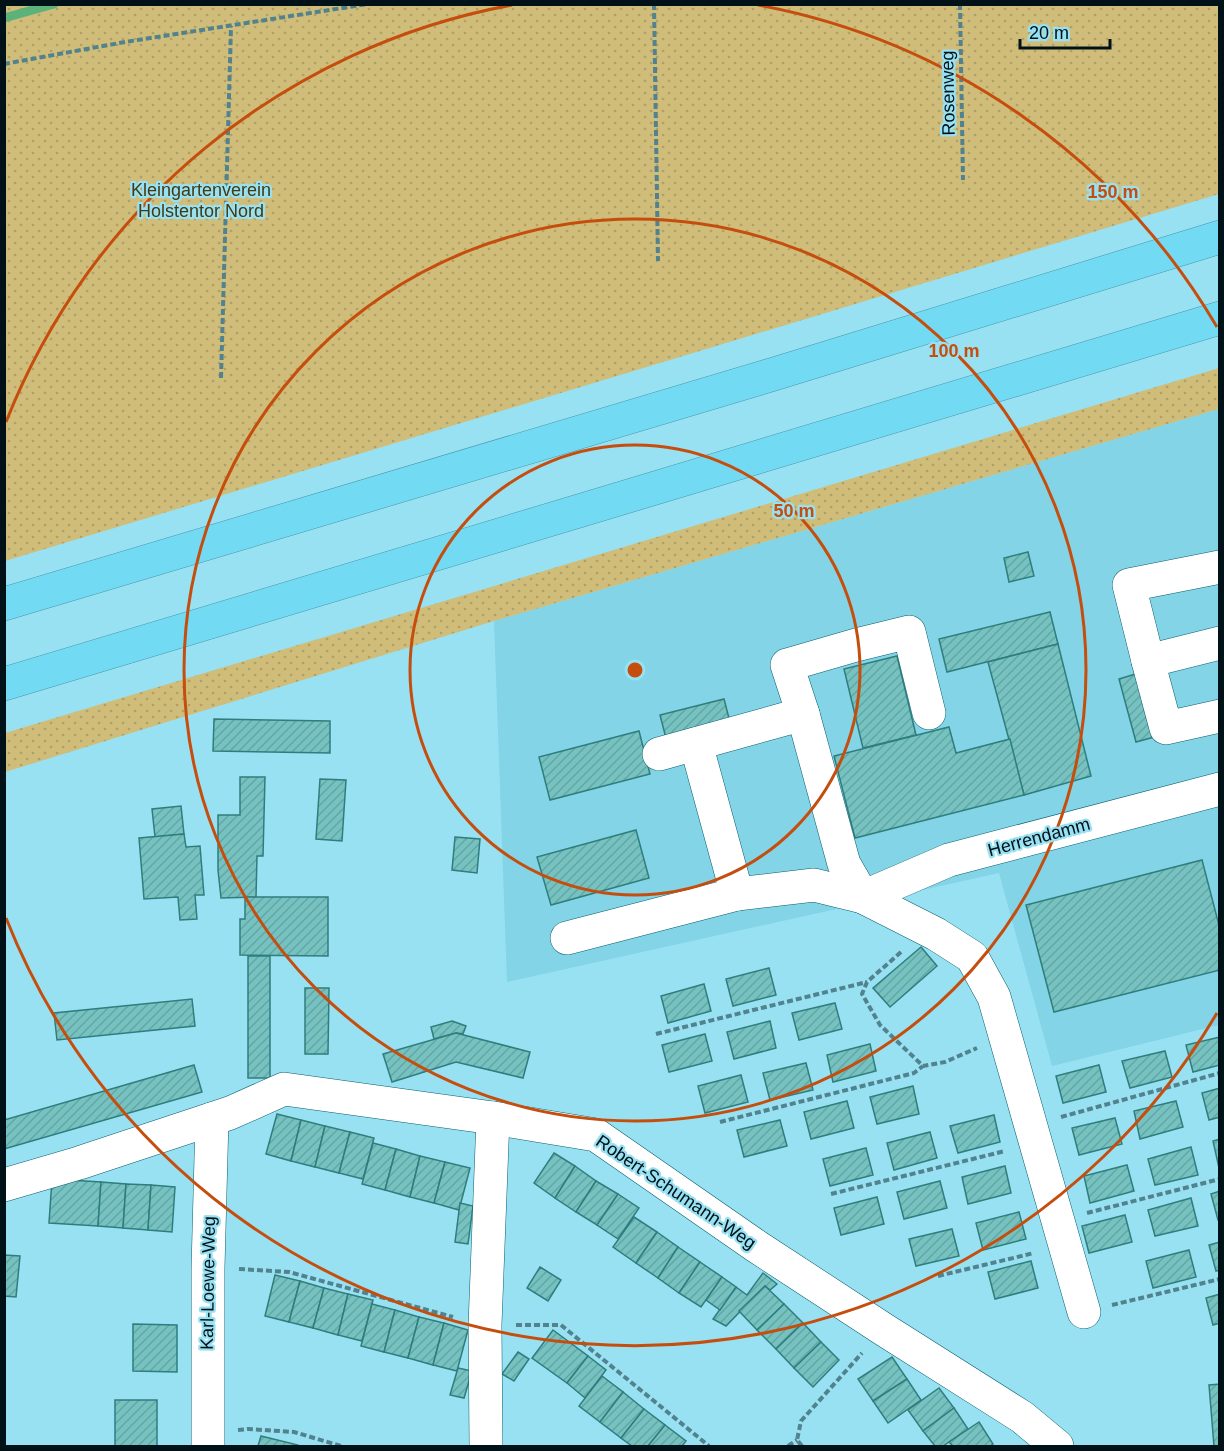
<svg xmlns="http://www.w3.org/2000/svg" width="1224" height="1451" font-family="Arial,sans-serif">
	<defs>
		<pattern id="green-dots" width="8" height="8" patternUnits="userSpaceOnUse" patternTransform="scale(1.5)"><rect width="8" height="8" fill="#d0bd79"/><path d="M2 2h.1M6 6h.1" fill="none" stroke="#b1a168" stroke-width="1.8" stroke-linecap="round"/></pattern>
		<pattern id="building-hatch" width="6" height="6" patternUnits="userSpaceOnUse" patternTransform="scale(1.5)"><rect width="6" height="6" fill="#75c2c1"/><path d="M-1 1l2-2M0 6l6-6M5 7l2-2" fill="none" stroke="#63a6a5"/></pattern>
	</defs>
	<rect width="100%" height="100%" fill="#98e1f2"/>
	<!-- built -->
	<path fill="#82d4e6" d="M1219,409v616l-167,41 -53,-193 -492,109 -13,-361z"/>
	<!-- green -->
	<g fill="url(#green-dots)">
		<path d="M5,4l1214,1v189l-1214,367z"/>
		<path d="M1219,368v41l-725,212 -489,151v-39z"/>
	</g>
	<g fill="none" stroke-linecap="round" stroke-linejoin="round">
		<!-- stream -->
		<path stroke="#5bb27b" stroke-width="9" d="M4,18l50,-14"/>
	</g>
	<!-- building -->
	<g fill="url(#building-hatch)" stroke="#2f7e7d" stroke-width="1.5">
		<path d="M1028,552l6,24 -25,6 -5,-24z"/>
		<path d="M1050,612l8,32 -111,28 -8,-33z"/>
		<path d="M1058,644l33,132 -67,19 -36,-133z"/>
		<path d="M897,656l19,79 -53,13 -19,-79z"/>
		<path d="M1142,672l16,64 -22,6 -17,-63z"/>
		<path d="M724,699l7,27 -64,16 -7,-27z"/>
		<path d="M214,719l116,2v32l-117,-2z"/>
		<path d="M949,727l7,26 54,-14 14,56 -169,43 -21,-82z"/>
		<path d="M639,731l11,43 -100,26 -11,-43z"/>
		<path d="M240,777h25l-2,79h-6l-1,41 -35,1 -3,-28v-55h22z"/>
		<path d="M320,779l26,1 -4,61 -26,-2z"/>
		<path d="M181,806l3,28 -29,3 -3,-28z"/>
		<path d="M636,830l13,48 -98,27 -14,-48z"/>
		<path d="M184,834l2,13 14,-1 4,49h-9l2,24 -17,1 -2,-23 -34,2 -5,-61z"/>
		<path d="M455,837l25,2 -3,34 -25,-3z"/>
		<path d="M1202,860l18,69v41l-166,42 -28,-107z"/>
		<path d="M245,897h83v59l-88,-1v-36h5z"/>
		<path d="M921,947l16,19 -47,41 -17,-19z"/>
		<rect x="248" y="956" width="22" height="122"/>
		<path d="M769,968l7,27 -43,11 -7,-27z"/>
		<path d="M704,984l7,27 -43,12 -7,-27z"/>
		<path d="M305,988h24l-1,66h-23z"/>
		<path d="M192,999l3,27 -138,14 -3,-27z"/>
		<path d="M835,1003l7,26 -43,11 -7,-27z"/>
		<path d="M452,1021l14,5 -3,8 -7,-1 -22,6 -3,-12z"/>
		<path d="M770,1021l6,27 -42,11 -7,-27z"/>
		<path d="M456,1033l74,19 -7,26 -67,-16 -64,20 -9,-28z"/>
		<path d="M705,1034l7,27 -43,11 -7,-27z"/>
		<path d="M1220,1037v28l-27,7 -7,-27z"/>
		<path d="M870,1044l6,27 -43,11 -6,-27z"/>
		<path d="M1165,1051l7,26 -42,11 -8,-27z"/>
		<path d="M806,1063l7,27 -43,10 -7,-27z"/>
		<path d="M194,1065l8,27 -198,57v-29z"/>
		<path d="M1099,1065l7,27 -43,11 -7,-27z"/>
		<path d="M741,1075l7,27 -43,11 -7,-27z"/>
		<path d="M913,1086l6,28 -42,10 -7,-27z"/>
		<path d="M1220,1088v29l-11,3 -7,-27z"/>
		<path d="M847,1101l7,27 -43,11 -7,-27z"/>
		<path d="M1176,1101l7,26 -43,12 -6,-28z"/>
		<path d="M277,1114l24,6 -10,41 -25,-7z"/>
		<path d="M994,1115l6,27 -42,11 -8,-27z"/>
		<path d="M1115,1118l7,26 -43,11 -7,-27z"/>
		<path d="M301,1120l24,6 -10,41 -24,-6z"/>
		<path d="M780,1120l7,26 -43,11 -7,-27z"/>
		<path d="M325,1126l25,6 -11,41 -24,-6z"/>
		<path d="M350,1132l24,6 -11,41 -24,-6z"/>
		<path d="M930,1132l7,26 -43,12 -7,-27z"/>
		<path d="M1220,1139v29h-1l-6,-27z"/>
		<path d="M373,1143l23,6 -11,41 -23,-6z"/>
		<path d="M1191,1147l7,28 -43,10 -7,-26z"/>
		<path d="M866,1148l7,27 -43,11 -7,-27z"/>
		<path d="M396,1149l24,7 -10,41 -25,-7z"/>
		<path d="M554,1153l21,13 -20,32 -21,-15z"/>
		<path d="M420,1156l25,6 -11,41 -24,-6z"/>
		<path d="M445,1162l25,6 -11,42 -25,-7z"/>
		<path d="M1127,1165l7,26 -44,12 -6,-27z"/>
		<path d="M575,1166l21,15 -20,31 -21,-14z"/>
		<path d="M1005,1166l6,27 -43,11 -6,-27z"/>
		<path d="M52,1179l49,3 -3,44 -49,-3z"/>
		<path d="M596,1181l22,13 -21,31 -21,-13z"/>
		<path d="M940,1181l7,27 -43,11 -7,-27z"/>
		<path d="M101,1182l25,2 -3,44 -25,-2z"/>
		<path d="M126,1184l25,1 -3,45 -25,-2z"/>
		<path d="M151,1185l24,2 -3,45 -24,-2z"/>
		<path d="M1220,1191v29h-2l-7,-26z"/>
		<path d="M618,1194l21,14 -21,31 -21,-14z"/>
		<path d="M877,1197l7,27 -43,11 -7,-27z"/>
		<path d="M1191,1198l7,28 -43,10 -7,-26z"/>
		<path d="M460,1203l13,3 -5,38 -13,-2z"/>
		<path d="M1019,1212l7,27 -43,11 -7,-27z"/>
		<path d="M1125,1215l7,27 -43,11 -7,-27z"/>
		<path d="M634,1217l23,15 -21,31 -23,-16z"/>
		<path d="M952,1229l7,27 -43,10 -7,-27z"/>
		<path d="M657,1232l21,15 -20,31 -22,-15z"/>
		<path d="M1220,1242v28l-4,1 -7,-26z"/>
		<path d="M678,1247l22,15 -21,31 -21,-15z"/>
		<path d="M1189,1250l7,27 -43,11 -7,-27z"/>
		<path d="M4,1255l16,1 -4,41 -12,-1z"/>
		<path d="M1031,1261l7,27 -43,11 -7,-27z"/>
		<path d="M700,1262l22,15 -21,30 -22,-14z"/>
		<path d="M540,1267l21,13 -13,21 -21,-13z"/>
		<path d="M763,1273l14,11 -7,6 -5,-4 -39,40 -13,-7 23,-32 11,8z"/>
		<path d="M275,1275l25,6 -11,41 -24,-6z"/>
		<path d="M722,1277l14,10 -16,23 -14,-10z"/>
		<path d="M300,1281l24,7 -11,40 -24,-6z"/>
		<path d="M765,1286l19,18 -27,26 -18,-19z"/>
		<path d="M324,1288l24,6 -10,41 -25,-7z"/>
		<path d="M348,1294l25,6 -11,41 -24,-6z"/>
		<path d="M1220,1294v29l-7,2 -7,-27z"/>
		<path d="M372,1304l23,6 -11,42 -23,-6z"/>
		<path d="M784,1304l19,19 -27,26 -19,-19z"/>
		<path d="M395,1310l24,7 -11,41 -24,-6z"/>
		<path d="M419,1317l25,6 -11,42 -25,-7z"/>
		<path d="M444,1323l24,7 -11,41 -24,-6z"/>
		<path d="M803,1323l18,19 -27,26 -18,-19z"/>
		<path d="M133,1324l44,1v47l-44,-1z"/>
		<path d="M553,1330l35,26 -21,27 -35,-25z"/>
		<path d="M821,1342l18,18 -26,27 -19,-19z"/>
		<path d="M518,1352l11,7 -15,22 -12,-7z"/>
		<path d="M588,1356l18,14 -21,28 -18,-15z"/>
		<path d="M892,1357l15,22 -34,22 -15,-22z"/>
		<path d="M458,1368l14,3 -8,27 -14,-3z"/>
		<path d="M602,1376l21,16 -23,30 -21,-16z"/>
		<path d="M907,1379l14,21 -33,23 -15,-22z"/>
		<path d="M1220,1384v62h-6l-5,-61z"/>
		<path d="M939,1388l15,20 -31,23 -15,-21z"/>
		<path d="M623,1392l21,17 -23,29 -21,-16z"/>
		<rect x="115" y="1400" width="42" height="46"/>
		<path d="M954,1408l14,21 -25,17h-8l-12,-15z"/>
		<path d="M644,1409l21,16 -17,21h-16l-11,-8z"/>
		<path d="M979,1422l14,22 -3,2h-37l-4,-4z"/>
		<path d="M665,1425l21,16 -4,5h-34z"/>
		<path d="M261,1436l37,9v1h-40z"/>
	</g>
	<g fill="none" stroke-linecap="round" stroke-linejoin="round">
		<defs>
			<g id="minor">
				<path d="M1220,567l-91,18 19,76 72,-18"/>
				<path d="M1148,661l18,67 54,-12"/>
				<path d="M696,744l41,150"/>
				<path d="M659,754l144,-40"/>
				<path d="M863,897l-19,-33 -41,-150 -16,-49 69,-20 53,-13 20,81"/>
				<path d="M863,897l86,-37 271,-71"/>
				<path d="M567,938l170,-44 77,-9 49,12 73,37 36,23 22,40 90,315"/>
				<path d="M4,1185l75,-22 151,-50 54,-24 209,29 103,17 160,111 127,83 139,88 35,29"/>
				<path d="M208,1446v-178l4,-149"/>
				<path d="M486,1446l-1,-121 8,-207"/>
			</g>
			<g id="highway">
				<path d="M4,604l770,-230 446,-137"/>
				<path d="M4,684l1216,-366"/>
			</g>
		</defs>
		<!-- minor casing -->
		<use href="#minor" stroke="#085f6e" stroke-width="34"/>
		<!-- highway casing -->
		<use href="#highway" stroke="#4a95a6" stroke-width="34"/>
		<!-- path -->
		<g stroke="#52828e" stroke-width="4" stroke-dasharray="6 3" stroke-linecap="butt">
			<path d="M654,4l4,257"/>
			<path d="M960,4l3,176"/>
			<path d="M4,64l121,-22 243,-38"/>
			<path d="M221,378l10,-352"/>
			<path d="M901,952l-34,30 -5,12 18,31 43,41 22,-4 32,-14"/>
			<path d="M656,1034l211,-52"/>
			<path d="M1061,1117l159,-44"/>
			<path d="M720,1122l194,-49 9,-7"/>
			<path d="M831,1194l174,-43"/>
			<path d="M1087,1213l133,-34"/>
			<path d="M239,1269l50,3 164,45"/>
			<path d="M938,1276l96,-23"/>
			<path d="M1112,1305l108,-26"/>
			<path d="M516,1325h45l148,121"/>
			<path d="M238,1430l10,-1 46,3 47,14"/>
			<path d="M788,1446l9,-6"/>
			<path d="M802,1446l-5,-6 4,-19 61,-68"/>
		</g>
		<!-- minor -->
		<use href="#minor" stroke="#fff" stroke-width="33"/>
		<!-- highway -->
		<use href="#highway" stroke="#72dbf3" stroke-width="33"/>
	</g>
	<!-- distance rings -->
	<g fill="none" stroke="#c54e0e" stroke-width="3">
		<circle cx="635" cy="670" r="225"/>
		<circle cx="635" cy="670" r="451"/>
		<path d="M1217 1013A676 676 0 0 1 6 918M6 422A676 676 0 0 1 512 5M758 5A676 676 0 0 1 1217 327"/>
	</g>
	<g text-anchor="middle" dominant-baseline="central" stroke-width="4.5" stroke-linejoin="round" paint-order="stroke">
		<!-- street labels -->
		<g font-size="18" fill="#001217" stroke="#98e1f2">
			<text transform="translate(948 93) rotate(-91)">Rosenweg</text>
			<text transform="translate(1039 837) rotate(-15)">Herrendamm</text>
			<text transform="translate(676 1192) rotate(34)">Robert-Schumann-Weg</text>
			<text transform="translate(208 1283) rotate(-89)">Karl-Loewe-Weg</text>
		</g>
		<!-- park labels -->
		<g font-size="18" fill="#443911" stroke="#98e1f2">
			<text x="201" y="190">Kleingartenverein<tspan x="201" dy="21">Holstentor Nord</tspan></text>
		</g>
	</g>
	<circle cx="635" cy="670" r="9" fill="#c54e0e" stroke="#98e1f2" stroke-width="3"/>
	<g font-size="18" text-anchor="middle" font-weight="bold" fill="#c54e0e" stroke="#98e1f2" stroke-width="4.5" stroke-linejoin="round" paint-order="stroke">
		<text x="1113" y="198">150 m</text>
		<text x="954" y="357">100 m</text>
		<text x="794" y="517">50 m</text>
	</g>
	<!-- border -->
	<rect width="1224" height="1451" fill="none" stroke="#001217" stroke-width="12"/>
	<!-- scale -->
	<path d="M1020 39v9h90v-9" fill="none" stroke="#001217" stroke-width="3"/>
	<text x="1029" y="39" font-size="18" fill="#001217" stroke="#98e1f2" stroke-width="4.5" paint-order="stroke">20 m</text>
</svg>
